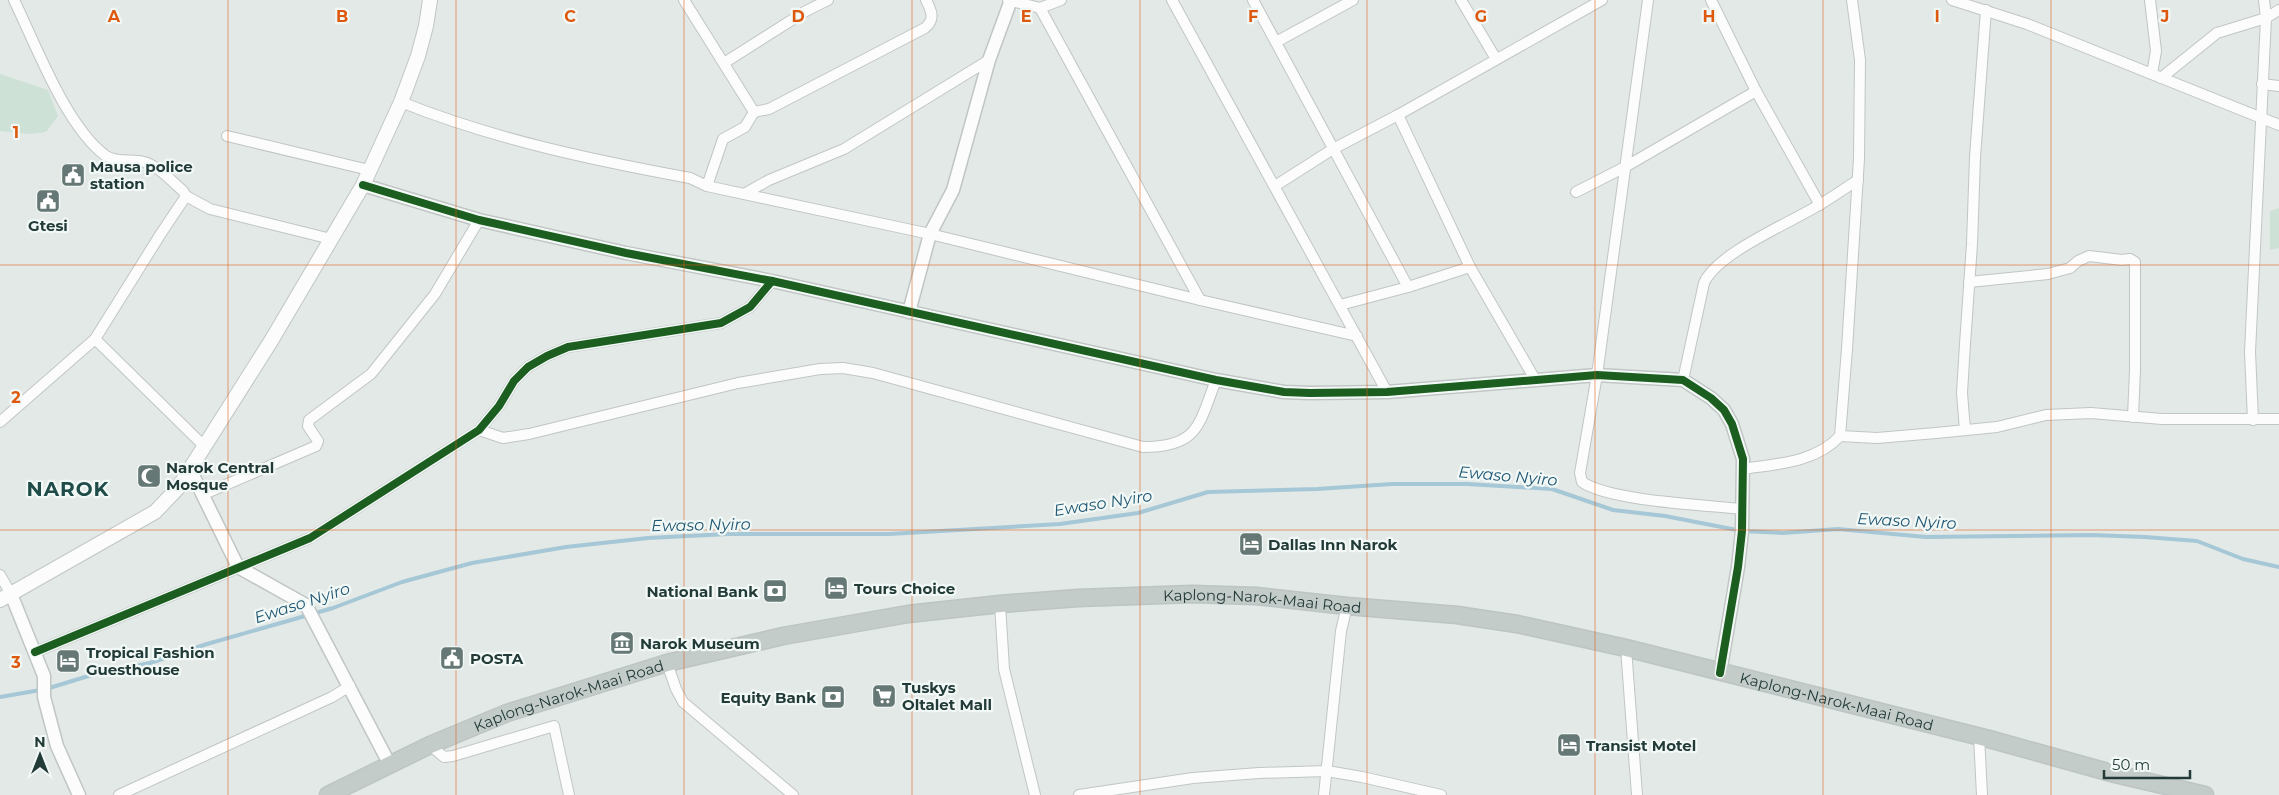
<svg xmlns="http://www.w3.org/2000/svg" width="2279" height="795" font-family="Montserrat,sans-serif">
	<rect width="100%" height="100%" fill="#e3e9e7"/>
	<!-- green -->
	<g fill="#cde1d6">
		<path d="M0,74l48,16 10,26 -12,16 -16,2 -30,-3z"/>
		<path d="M2279,208v40l-9,2v-39z"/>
	</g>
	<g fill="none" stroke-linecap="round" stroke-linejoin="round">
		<!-- stream -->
		<path stroke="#a5c7d6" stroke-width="4" d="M0,697l46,-8 49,-15 55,-11 57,-19 126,-36 69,-26 70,-19 94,-16 82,-9 81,-4h160l171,-10 78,-11 70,-21 109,-3 75,-5h75l85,5 61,21 52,6 77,15 41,2 55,-4 88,8 166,-2 53,2 52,4 46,18 36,8"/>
		<defs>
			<g id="minor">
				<path d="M14,0c22,45 52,127 92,156 11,7 26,3 38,6 16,5 27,19 39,29l3,5"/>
				<path d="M684,0l70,112 15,-3 156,-81c11,-9 6,-18 1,-28"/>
				<path d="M1008,0l32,8 21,-8"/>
				<path d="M1172,0l215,392"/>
				<path d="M1253,0l155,287"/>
				<path d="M1461,0l35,59"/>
				<path d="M1648,0l-51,375 -17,98 2,9c28,19 123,23 160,27"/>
				<path d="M1711,0l45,91 64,114"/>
				<path d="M1952,0l75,24 252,101"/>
				<path d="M2150,0l6,51 -4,23"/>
				<path d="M1040,8l160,292"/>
				<path d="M1276,42l77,-42"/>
				<path d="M724,63l82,-52 22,-11"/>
				<path d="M2161,78l56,-45 49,-15 13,-8"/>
				<path d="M2262,84l17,2"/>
				<path d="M401,102c92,37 191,58 289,76l17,8"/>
				<path d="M754,112l-9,15 -22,12 -16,47 223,48 270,66 157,36"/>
				<path d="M1398,115l72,152 66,114"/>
				<path d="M227,136l142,34"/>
				<path d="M1275,186l58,-37 65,-34 204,-115"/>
				<path d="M1576,192l49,-25 131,-76"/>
				<path d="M744,194l25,-14 75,-31 145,-89"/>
				<path d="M1969,282l79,-8 22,-6 8,-7 11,-5 33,4 8,-1 5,3v108l-2,47"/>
				<path d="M1340,305l68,-18 62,-20"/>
				<path d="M1683,380l21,-97c13,-30 86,-60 115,-78 14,-8 26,-17 39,-25"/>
				<path d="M2253,420l-3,-68 16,-334 -2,-18"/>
				<path d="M0,422l95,-83"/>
				<path d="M479,430l24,8 26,-4 209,-51 82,-14 23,-1 30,5 270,74c56,0 56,-23 73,-67"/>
				<path d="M1965,430l-3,-37 3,-49 7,-100 3,-87 11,-147"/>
				<path d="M1840,436l37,2 59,-5 61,-6 49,-12 45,-2 71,6h117"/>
				<path d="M204,446l-109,-107 65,-104 26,-39 24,13 121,30"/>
				<path d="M1742,469c34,-5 73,-6 98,-33l7,-87 12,-190 1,-99 -8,-60"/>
				<path d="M202,495l114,-49 2,-5 -10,-15 1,-6 62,-46 64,-80 44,-74"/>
				<path d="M0,575l11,19"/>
				<path d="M1000,604l4,65 31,126"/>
				<path d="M1626,648l11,147"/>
				<path d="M35,652l275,-114 169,-108 20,-24 15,-25 14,-14 19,-11 21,-9 153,-24 29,-16 22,-26"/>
				<path d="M667,663l9,26 7,13 110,93"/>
				<path d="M1979,736l3,59"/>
				<path d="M430,745l14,12 9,-1 101,-30 15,69"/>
				<path d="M119,795l213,-98 18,-11"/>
				<path d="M1079,795l114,-17 66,-5 68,-2 35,6 79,18"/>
				<path d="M1324,795l17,-164 6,-25"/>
			</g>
			<g id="tertiary">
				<path d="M363,185l116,35 147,33 146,28 444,99 68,12 26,1 77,-1 210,-17 86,5 28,18 13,12 8,14 11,35 -1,72 -4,36 -18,106"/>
				<path d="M909,312l21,-78 23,-44 36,-130 22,-60"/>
				<path d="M190,469l48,98 68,38 84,160"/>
				<path d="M11,594l33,82v21l13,49 22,49"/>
			</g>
			<path id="secondary" d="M0,600l155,-88 23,-24 93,-147 92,-156 38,-83 17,-46 8,-30 4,-26"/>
			<g id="trunk">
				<path id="s1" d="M328,795l102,-50 77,-32 160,-50 116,-27 125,-22 92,-10 78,-6 114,-4 64,2 91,10 110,9 60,9 109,24 363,91 126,35 90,21"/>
			</g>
		</defs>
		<!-- minor casing -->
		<use href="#minor" stroke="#c0c6c4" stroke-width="12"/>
		<!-- tertiary casing -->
		<use href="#tertiary" stroke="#c0c6c4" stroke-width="15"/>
		<!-- secondary casing -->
		<use href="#secondary" stroke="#bfc6c4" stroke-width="16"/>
		<!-- trunk casing -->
		<use href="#trunk" stroke="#bcc5c3" stroke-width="19"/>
		<!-- minor -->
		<use href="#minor" stroke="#fbfcfb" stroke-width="10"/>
		<!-- tertiary -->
		<use href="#tertiary" stroke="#fbfcfb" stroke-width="12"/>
		<!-- secondary -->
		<use href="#secondary" stroke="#fbfcfb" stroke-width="14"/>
		<!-- trunk -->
		<use href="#trunk" stroke="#c4ccca" stroke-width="16"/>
		<defs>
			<g id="cycleway">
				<path d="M363,185l116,35 147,33 146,28 444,99 68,12 26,1 77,-1 210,-17 86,5 28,18 13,12 8,14 11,35 -1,72 -4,36 -18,106"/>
				<path d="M35,652l275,-114 169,-108 20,-24 15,-25 14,-14 19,-11 21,-9 153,-24 29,-16 22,-26"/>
			</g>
		</defs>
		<!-- cycleway casing -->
		<use href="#cycleway" stroke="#f1f8f5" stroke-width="11"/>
		<!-- cycleway -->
		<use href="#cycleway" stroke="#1b5e20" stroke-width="8"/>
	</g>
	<!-- grid -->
	<path fill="none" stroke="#de580e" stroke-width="1" stroke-opacity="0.55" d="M228,0v795M456,0v795M684,0v795M912,0v795M1140,0v795M1367,0v795M1595,0v795M1823,0v795M2051,0v795M0,265h2279M0,530h2279"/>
	<!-- icons -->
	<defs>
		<symbol id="civic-square" viewBox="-11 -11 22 22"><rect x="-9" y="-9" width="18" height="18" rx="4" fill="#667875" stroke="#f1f8f5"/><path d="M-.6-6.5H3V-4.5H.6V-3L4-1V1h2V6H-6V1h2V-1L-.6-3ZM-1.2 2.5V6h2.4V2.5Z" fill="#fff"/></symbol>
		<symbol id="mosque-square" viewBox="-11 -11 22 22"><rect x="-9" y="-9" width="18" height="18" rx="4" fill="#667875" stroke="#f1f8f5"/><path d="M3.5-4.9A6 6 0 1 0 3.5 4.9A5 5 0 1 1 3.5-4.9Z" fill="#fff"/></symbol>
		<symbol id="hotel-square" viewBox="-11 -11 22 22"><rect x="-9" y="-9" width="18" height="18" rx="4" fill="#667875" stroke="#f1f8f5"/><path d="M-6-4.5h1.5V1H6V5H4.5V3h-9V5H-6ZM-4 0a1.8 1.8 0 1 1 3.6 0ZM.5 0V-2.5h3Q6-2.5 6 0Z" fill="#fff"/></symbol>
		<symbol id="bank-square" viewBox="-11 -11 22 22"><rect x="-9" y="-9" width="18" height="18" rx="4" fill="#667875" stroke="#f1f8f5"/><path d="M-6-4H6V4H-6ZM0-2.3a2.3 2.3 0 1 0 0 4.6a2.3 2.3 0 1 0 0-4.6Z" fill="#fff"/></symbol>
		<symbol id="museum-square" viewBox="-11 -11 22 22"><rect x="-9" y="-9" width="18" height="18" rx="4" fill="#667875" stroke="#f1f8f5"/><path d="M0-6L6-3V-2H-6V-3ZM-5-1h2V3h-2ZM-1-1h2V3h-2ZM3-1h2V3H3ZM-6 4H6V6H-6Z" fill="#fff"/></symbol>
		<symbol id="supermarket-square" viewBox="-11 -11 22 22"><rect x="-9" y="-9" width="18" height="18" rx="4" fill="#667875" stroke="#f1f8f5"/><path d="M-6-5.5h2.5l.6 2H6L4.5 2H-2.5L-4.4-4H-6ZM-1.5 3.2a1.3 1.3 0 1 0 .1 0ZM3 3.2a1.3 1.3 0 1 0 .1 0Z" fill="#fff"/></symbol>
	</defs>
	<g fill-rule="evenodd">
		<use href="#civic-square" x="59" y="161" width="28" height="28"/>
		<use href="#civic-square" x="34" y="187" width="28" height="28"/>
		<use href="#mosque-square" x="135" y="462" width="28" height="28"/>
		<use href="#hotel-square" x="1237" y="530" width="28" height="28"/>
		<use href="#hotel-square" x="822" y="574" width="28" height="28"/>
		<use href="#bank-square" x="761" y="577" width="28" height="28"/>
		<use href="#museum-square" x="608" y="629" width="28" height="28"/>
		<use href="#civic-square" x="438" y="644" width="28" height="28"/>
		<use href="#hotel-square" x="54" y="647" width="28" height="28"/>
		<use href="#supermarket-square" x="870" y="682" width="28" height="28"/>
		<use href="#bank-square" x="819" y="683" width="28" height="28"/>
		<use href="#hotel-square" x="1555" y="731" width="28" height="28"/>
	</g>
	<g text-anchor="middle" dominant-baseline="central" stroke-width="4.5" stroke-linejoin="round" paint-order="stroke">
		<!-- poi labels -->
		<g font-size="15" font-weight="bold" fill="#223b38" stroke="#f1f8f5" text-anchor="start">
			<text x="90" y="166">Mausa police<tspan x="90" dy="17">station</tspan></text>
			<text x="48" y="225" text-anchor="middle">Gtesi</text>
			<text x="166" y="467">Narok Central<tspan x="166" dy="17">Mosque</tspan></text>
			<text x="1268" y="544">Dallas Inn Narok</text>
			<text x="854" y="588">Tours Choice</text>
			<text x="758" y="591" text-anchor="end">National Bank</text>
			<text x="640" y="643">Narok Museum</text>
			<text x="86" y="652">Tropical Fashion<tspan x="86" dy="17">Guesthouse</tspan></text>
			<text x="470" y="658">POSTA</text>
			<text x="902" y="687">Tuskys<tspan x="902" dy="17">Oltalet Mall</tspan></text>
			<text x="816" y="697" text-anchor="end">Equity Bank</text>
			<text x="1586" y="745">Transist Motel</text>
		</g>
		<!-- street labels -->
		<g font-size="15" fill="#223b38" stroke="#f1f8f5">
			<text stroke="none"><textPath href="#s1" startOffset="966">Kaplong-Narok-Maai Road</textPath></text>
			<text stroke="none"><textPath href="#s1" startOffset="261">Kaplong-Narok-Maai Road</textPath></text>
			<text stroke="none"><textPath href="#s1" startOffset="1551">Kaplong-Narok-Maai Road</textPath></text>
		</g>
		<!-- water labels -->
		<g font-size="16" font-style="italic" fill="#1f5774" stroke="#f1f8f5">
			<text transform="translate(1508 476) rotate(5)">Ewaso Nyiro</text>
			<text transform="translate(1103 503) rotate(-9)">Ewaso Nyiro</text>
			<text transform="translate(1907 521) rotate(3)">Ewaso Nyiro</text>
			<text transform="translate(701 525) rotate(-1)">Ewaso Nyiro</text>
			<text transform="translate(302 603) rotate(-18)">Ewaso Nyiro</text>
		</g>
		<!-- district labels -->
		<g font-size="20" font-weight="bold" letter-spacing="1" fill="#1f4c49" stroke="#f1f8f5">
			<text x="68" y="489">NAROK</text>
		</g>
	</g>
	<g font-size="16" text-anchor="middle" font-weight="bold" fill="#de580e" stroke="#f1f8f5" stroke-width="4.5" stroke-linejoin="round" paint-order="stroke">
		<text x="114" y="22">A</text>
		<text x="342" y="22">B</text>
		<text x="570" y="22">C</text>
		<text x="798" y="22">D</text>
		<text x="1026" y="22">E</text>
		<text x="1253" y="22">F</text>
		<text x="1481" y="22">G</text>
		<text x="1709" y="22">H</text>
		<text x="1937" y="22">I</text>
		<text x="2165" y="22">J</text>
		<text x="16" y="138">1</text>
		<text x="16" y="403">2</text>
		<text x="16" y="668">3</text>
	</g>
	<!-- north arrow -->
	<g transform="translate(40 755)" stroke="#f1f8f5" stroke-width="4" paint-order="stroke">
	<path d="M0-4L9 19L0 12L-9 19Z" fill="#223b38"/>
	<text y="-8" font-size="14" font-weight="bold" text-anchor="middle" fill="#223b38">N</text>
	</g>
	<!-- scale -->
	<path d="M2104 770v8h86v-8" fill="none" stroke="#223b38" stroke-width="2.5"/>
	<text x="2112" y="770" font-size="15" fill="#223b38" stroke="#f1f8f5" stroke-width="4" paint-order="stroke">50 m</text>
</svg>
